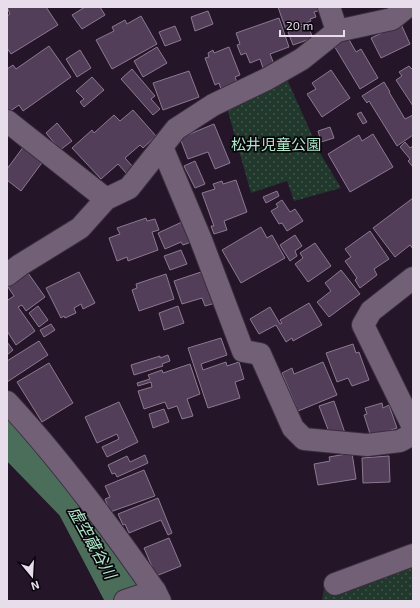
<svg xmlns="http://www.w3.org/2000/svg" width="420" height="608" font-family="'Exo 2','Noto Sans JP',sans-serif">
	<defs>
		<pattern id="park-dots" width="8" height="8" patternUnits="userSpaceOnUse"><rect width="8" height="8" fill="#21382c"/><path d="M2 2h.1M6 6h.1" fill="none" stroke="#41544b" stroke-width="1.8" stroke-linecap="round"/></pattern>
	</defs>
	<rect width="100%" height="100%" fill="#241529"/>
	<!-- park -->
	<g fill="url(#park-dots)">
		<path d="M286,77l34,76 21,35 -47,13 -7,-20 -36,12 -24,-85z"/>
		<path d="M413,553v48h-91l3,-20z"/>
	</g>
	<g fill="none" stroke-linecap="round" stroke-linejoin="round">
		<!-- river -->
		<path stroke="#4b6e5b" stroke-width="38" d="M7,434l68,70 51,97"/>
	</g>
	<!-- building -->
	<g fill="#523e58" stroke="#8c7991">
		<path d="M7,7h39l12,18 -47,29 -4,-6v-32l3,-2z"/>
		<path d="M85,7h15l5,8 -23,14 -10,-14z"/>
		<path d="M278,7h41l2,3 -7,2 2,5 -6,2 1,2 -25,9z"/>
		<path d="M208,11l5,13 -18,7 -4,-14z"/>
		<path d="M141,16l16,28 -45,25 -16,-29 18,-9 -2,-4 13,-7 2,4z"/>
		<path d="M279,18l10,29 -19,7 4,10 -11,4 -3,-9 -10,4 -4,-10 -5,2 -4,-10 3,-1 -4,-11z"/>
		<path d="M307,24l6,14 -20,7 -5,-13z"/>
		<path d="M401,24l9,20 -29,14 -10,-20z"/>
		<path d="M175,26l6,14 -16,6 -6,-14z"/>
		<path d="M347,36l9,16 5,-3 17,29 -18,11 -27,-45z"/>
		<path d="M49,46l22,31 -48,34 -4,-6 -10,7 -2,-3v-40l6,-4 3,4z"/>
		<path d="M157,47l10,16 -24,14 -9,-16z"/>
		<path d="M229,47l11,28 -5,2 2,5 -16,7 -2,-6 -4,2 -10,-27 4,-1 -1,-4 5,-3 1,3z"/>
		<path d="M80,50l11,18 -14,9 -11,-18z"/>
		<path d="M409,66l4,4v36l-17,-26 6,-4 -3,-4z"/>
		<path d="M132,69l23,27 -4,3 9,10 -7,6 -32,-36z"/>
		<path d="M331,70l19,28 -28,19 -15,-23 9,-5 -4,-6z"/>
		<path d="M189,71l10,26 -36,13 -10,-27z"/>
		<path d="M92,77l12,13 -20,17 -4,-5 4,-3 -8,-8z"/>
		<path d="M384,82l6,10h-1l16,27 8,-4v20l-16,11 -28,-45 -2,2 -5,-7z"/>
		<path d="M133,110l23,26 -13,12 -3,-3 -15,13 8,9 -7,6 -8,-9 -17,15 -29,-31 20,-18 2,3 20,-18 6,6z"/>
		<path d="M361,112l6,10 -4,2 -6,-10z"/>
		<path d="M57,123l15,18 -12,9 -14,-17z"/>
		<path d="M214,124l16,39 -15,6 -7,-17 -20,7 -8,-21z"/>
		<path d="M330,127l4,11 -13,4 -3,-11z"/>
		<path d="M373,134l20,33 -43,25 -22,-38 31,-19 3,6z"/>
		<path d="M405,142l5,6 3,-2v21l-5,-6 2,-2 -10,-12z"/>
		<path d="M24,146l20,14 -23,31 -14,-11v-11z"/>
		<path d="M195,161l10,23 -10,4 -11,-22z"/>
		<path d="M236,180l11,32 -23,9 3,9 -13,4 -3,-8h3l-12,-33 13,-4 -2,-5 9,-3 1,3z"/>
		<path d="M277,191l2,5 -13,7 -3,-6z"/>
		<path d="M413,198v51l-3,-4 -15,12 -22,-29z"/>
		<path d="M282,200l8,12 5,-3 8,12 -16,10 -5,-8 -3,1 -8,-13 7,-4 -2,-3z"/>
		<path d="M146,218l1,3 8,-2 4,11 -7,2 6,18 -30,11 -1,-4 -10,4 -8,-23 11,-4 -3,-6z"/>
		<path d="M182,222l9,20 -8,3 -2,-3 -16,7 -7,-16z"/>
		<path d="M261,227l6,11 5,-3 13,23 -44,25 -19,-33z"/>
		<path d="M370,231l19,28 -15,10 3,6 -17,13 -5,-8 2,-2 -12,-17 6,-4 -6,-8z"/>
		<path d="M295,235l7,11 -7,5 2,5 -7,5 -10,-16z"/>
		<path d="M315,243l16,23 -23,16 -13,-18 8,-6 -3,-5z"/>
		<path d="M181,250l6,14 -17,6 -6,-14z"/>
		<path d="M341,270l19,24 -31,23 -12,-15 14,-11 -6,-8z"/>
		<path d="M204,271l15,31 -14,4 -3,-8 -20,6 -8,-23z"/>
		<path d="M79,272l16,31 -12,6 -2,-5 -7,4 2,5 -11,5 -1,-2 -3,2 -15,-30z"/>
		<path d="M28,273l17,24 -19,14 -4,-6 -4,2 17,24 -19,14 -9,-14v-32l1,1 6,-4 -6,-9z"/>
		<path d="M166,274l8,25 -35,12 -7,-21 5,-2 -1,-4z"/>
		<path d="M309,303l13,22 -29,16 -1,-3 -6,4 -10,-17 -17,9 -9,-15 20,-12 10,17 2,-1 -2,-3z"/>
		<path d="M38,306l10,14 -9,7 -10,-14z"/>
		<path d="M178,306l6,17 -20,7 -5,-17z"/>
		<path d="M51,324l4,6 -11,7 -4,-7z"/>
		<path d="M221,338l6,17 -26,9 2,6 23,-8 1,4 12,-4 5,17 -9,3 5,16 -32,10 -20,-60z"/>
		<path d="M39,341l9,14 -41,27v-21z"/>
		<path d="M7,342l6,8 -6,5z"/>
		<path d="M353,344l3,9 3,-1 10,28 -17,6 -4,-8 -11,4 -11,-29z"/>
		<path d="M168,355l2,6 -8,3 1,2 -29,9 -3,-10 29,-9v2z"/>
		<path d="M323,362l14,33 -39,16 -16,-38 10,-5 2,6z"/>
		<path d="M49,363l24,40 -31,19 -25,-40z"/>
		<path d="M190,364l10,30 -13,5 6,17 -11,3 -5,-13 -9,3 -3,-7 -21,7 -6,-18 14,-4 -1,-5 -13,4 -1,-3 13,-4 -2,-4 14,-5 1,3z"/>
		<path d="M334,401l11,32 -10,4 -3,-6 -3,1 -10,-26z"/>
		<path d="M119,402l19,40 -31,15 -5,-10 17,-8 -2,-5 -20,9 -12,-26z"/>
		<path d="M382,403l1,5 6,-3 8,23 -26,9 -7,-22 3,-1 -2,-6z"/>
		<path d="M164,409l5,13 -16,6 -4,-14z"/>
		<path d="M352,453l4,26 -38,6 -4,-21 16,-3 -1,-4z"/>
		<path d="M145,455l3,8 -31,14 -2,-4 -3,1 -4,-9 19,-9 3,6z"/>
		<path d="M389,456l1,26 -27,1 -1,-25z"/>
		<path d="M144,470l11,26 -45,16 -5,-13 5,-2 -5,-11z"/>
		<path d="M158,498l14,35 -4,2 -7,-15 -32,13 -4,-9 -2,1 -5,-11z"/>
		<path d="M169,538l12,28 -25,10 -12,-28z"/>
	</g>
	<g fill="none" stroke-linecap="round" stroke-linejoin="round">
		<defs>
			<g id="minor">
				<path d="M329,7l8,24"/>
				<path d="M7,121l99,78"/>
				<path d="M162,147l39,93 42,111 17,3 33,74 11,11 63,6 33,-4 13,-7"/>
				<path d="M7,275l13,-10 60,-37 26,-29 23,-11 47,-59 37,-24 54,-26 35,-20 35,-28 55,-12 15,-12"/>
				<path d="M413,278l-42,33 -8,14 50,102"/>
				<path d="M7,402c54,58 102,123 148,189l5,10"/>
				<path d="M335,584l78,-29"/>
				<path d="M125,601l30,-10"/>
			</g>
		</defs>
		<!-- minor casing -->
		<use href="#minor" stroke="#392e3d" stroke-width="24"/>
		<!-- minor -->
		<use href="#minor" stroke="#726077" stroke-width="22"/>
	</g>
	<g text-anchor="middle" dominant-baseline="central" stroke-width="3.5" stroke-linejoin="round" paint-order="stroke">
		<!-- park labels -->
		<g font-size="15" fill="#a8e9c7" stroke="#0a050c">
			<text x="276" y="144">松井児童公園</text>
		</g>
		<!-- water labels -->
		<g font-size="16" font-style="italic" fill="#adedcb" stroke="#0a050c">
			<text transform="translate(93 542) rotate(61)">虚空蔵谷川</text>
		</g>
	</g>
	<!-- border -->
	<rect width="420" height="608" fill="none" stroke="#e8deeb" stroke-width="16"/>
	<!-- north arrow -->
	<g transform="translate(32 576) rotate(162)" stroke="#0a050c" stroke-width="3" paint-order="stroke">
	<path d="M0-3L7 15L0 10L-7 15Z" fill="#e8deeb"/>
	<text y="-6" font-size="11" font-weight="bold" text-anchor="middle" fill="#e8deeb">N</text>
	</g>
	<!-- scale -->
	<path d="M280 30v6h64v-6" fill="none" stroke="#e8deeb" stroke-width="2"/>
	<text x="286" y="30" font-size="12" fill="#e8deeb" stroke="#0a050c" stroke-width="3" paint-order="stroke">20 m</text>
</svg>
